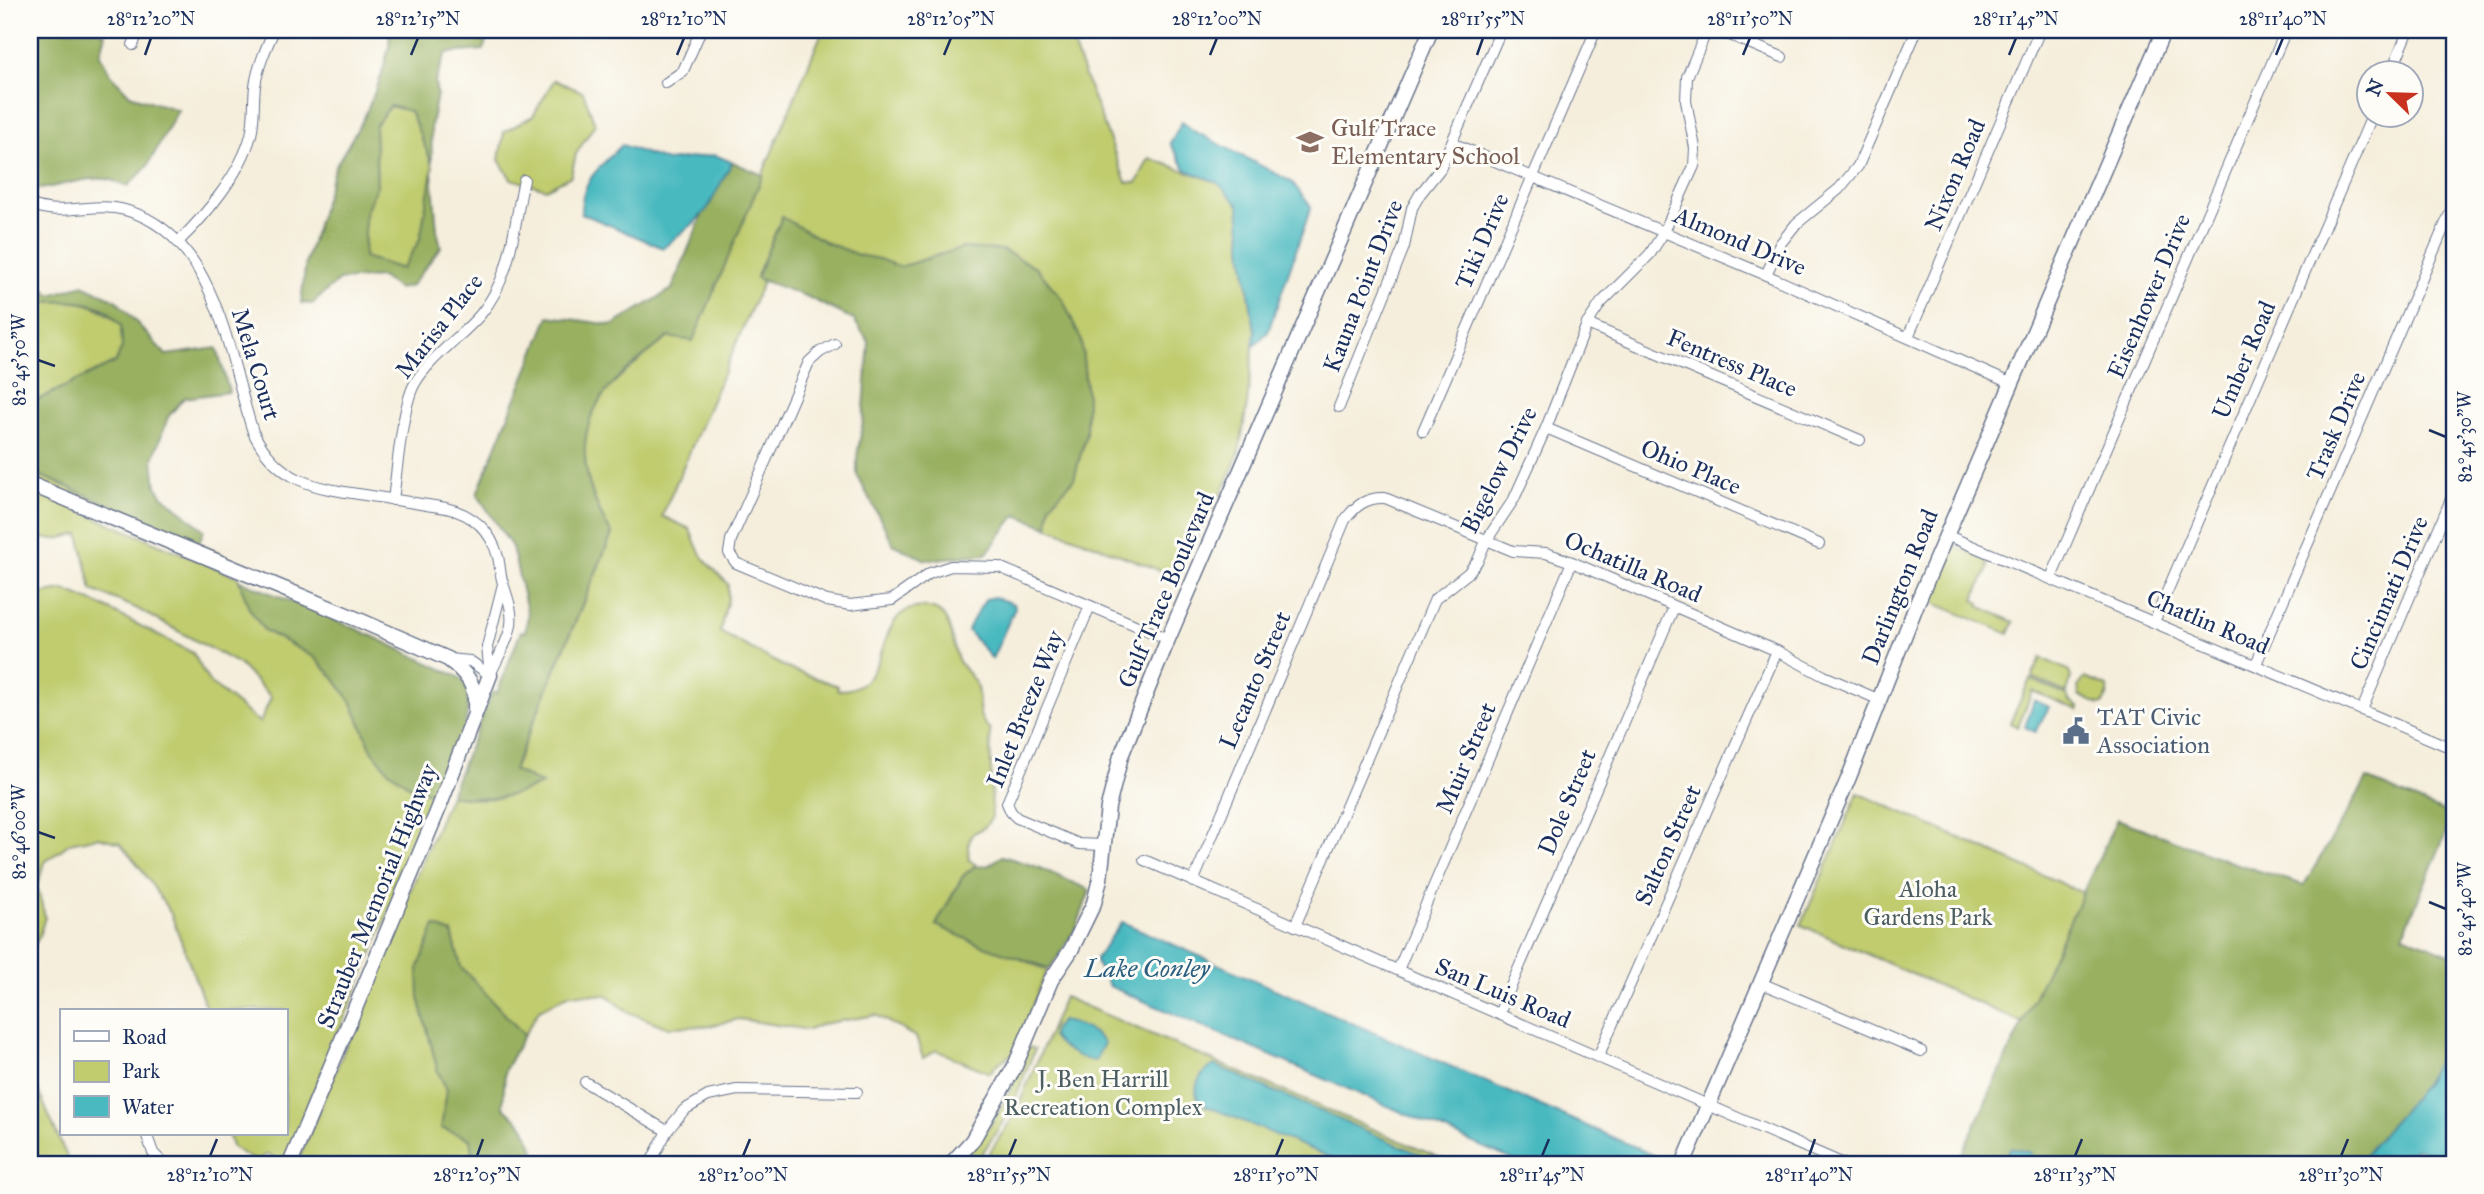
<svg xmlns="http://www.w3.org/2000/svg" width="2484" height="1194" font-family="'IM FELL Great Primer',serif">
	<rect width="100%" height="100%" fill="#fdfcf7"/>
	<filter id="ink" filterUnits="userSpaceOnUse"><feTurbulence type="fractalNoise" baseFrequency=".0143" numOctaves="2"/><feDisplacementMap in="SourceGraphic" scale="14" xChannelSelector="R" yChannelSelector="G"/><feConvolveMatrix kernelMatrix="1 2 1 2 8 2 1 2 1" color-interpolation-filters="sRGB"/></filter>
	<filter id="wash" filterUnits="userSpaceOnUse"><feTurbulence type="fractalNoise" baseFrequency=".00686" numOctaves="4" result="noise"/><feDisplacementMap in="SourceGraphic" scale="28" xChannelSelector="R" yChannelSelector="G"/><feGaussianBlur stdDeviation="1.57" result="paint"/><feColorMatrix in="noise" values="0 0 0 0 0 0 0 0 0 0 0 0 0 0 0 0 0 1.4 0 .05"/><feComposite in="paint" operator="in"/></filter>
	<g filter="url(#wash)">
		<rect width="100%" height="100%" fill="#f5eedc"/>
		<!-- green -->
		<g fill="#c0cc6e" stroke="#6e7e66" stroke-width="2">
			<path d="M823,30h244l59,152 11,1 12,-25 68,24 22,23 4,51 12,75 -8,74 -8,48 -14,33 -40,70 -8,21 -129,-50 2,-22 24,-26 12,-45 1,-36 -6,-59 -141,-85 -40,13c-14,-5 -28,-8 -43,-12 -27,-9 -51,-24 -75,-38l-26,61 7,3 -101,235 28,13c11,32 16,32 38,55v14l-8,34 67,36 51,18 -1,4c58,2 35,-77 79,-82 38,-5 33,29 42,51 4,10 15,17 18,26 6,17 -2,32 14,44l2,88 -7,10 -13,7 -4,12 1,14 7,5 -13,11 -26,47 110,47 -34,83 -16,11 -7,9 -54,-23 -13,8 -7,-21 -40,-22 -54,9 -13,6 -70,-11 -30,7 -43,1 -38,-15 -21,-17 -37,-1 -31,16 -15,25 -63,-68 -9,-34 -33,64 19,75 9,18 -5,38 28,11 4,25h-177l153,-369 33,5 30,-29 99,-237c-25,-40 -40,-91 -12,-134 17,-25 45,-44 69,-63l24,3z"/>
			<path d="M554,80l29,12 12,32 -19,30 -5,22 -25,13 -35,-10 -12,-19 5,-28 29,-16z"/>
			<path d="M390,106l21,5 22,56 -13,73 -18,29 -38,-12 1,-43 12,-29 -2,-59z"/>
			<path d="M52,301c31,0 46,2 69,24l1,22 -6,15 -81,39 -5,6v-103z"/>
			<path d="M30,471l189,81 7,8 -196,-82z"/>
			<path d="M30,490l208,87 11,31 15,22 50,27 20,21 18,25 20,47 16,20 27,20 23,4 -154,369 -16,-9 -13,7 -23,-14 -4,-14h57v-123h-78l-36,-96 -31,-47 -20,-24 -22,-6 -28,6 -25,19 -8,24 8,31 -6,20 -9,16v-363l8,4 26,-4 32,13 97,50 16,29 51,41 11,-26 -32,-33 -105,-57 -42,-17 -13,-56 -22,5 -27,-1z"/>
			<path d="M1952,546h4l30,12 2,10 -14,32 6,3 -1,3 35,16 -5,12 -73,-30 -8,-9 20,-47z"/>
			<path d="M2041,658l27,12 3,7 -4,16 -35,-16z"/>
			<path d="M2085,678l22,9 1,7 -5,10 -4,1 -20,-10 -1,-8z"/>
			<path d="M2030,679l37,16 2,5 10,8 -1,2 -46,-19 -14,36 -8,-4z"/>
			<path d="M1858,793l225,100 -60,130 -222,-98z"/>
			<path d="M1064,997l390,167h-472l33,-50z"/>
			<path d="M1029,1047l6,2 -25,62 -31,47 -6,6h-13c31,-32 53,-76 69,-117z"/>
			<path d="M30,1072l40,92h-40z"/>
		</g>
		<!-- forest -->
		<g fill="#98b061" stroke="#5a7060" stroke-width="2">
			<path d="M30,30h66l10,4 -6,21 11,20 19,20 48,15 -31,57 -19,19c-7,-2 -15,-6 -22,-7 -24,-2 -50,9 -74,11l-2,-2z"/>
			<path d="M390,30h98l-4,20 -38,3 -11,29 2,12 -6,32 1,37 -22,-52 -20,-5 -15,20 2,59 -12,29 -1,43 38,12 18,-29 12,-68 5,58 4,17 -30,39 -12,3 -18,-12 -42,3 -27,24 -11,-1 5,-42 29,-94 29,-49 17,-41 8,-30z"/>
			<path d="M732,162l31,13 -70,166 -25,-4c-23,19 -52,38 -68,63 -28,43 -13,94 12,134l-99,236 29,14c-36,16 -54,17 -92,11l42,-103 5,1 24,-62 4,1 3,-17 -16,-68 -35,-53 72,-178 64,9 59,-36 31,-76z"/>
			<path d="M782,217l43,25 33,13 21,4 21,8 62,-19 40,2 34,17 27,33 18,39 6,59 -1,36 -12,45 -24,26 -2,22 -32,-12 -30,39 -60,6 -32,-15 -37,-70v-18l6,-36 6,-79 -16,-23 -45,-22 -52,-19z"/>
			<path d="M30,282l9,3 12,10 32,-10 33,15 50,55 51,-7 12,44 -45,6 -16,19 -15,42 3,27 6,9 42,35 -5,13 -169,-72v-64l5,-6 81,-39 6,-15 -1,-22c-5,-5 -11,-13 -17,-16 -23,-11 -50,-8 -74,-5z"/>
			<path d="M239,580l120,50 102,48c21,29 -11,86 -23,116l-23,-4 -27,-20 -16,-20 -20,-47 -18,-25 -20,-21 -50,-27 -15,-22z"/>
			<path d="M2367,779l86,37 -50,119 51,21v74l-29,53 -64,81h-404l160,-345 114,43 73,23z"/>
			<path d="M1002,856l33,10 55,24 -13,36 -27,43 -77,-27 -37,-17 27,-49 13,-11 2,2 11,-2z"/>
			<path d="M435,926l17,7 9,34 63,68 -19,35 -2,36 21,20 12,28 -10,5 -4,5h-48l-4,-25 -29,-11 6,-38 -9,-18 -19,-75 -1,-28z"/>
		</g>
		<!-- water -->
		<g fill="#4ab9c0" stroke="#32748f" stroke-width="2">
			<path d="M1182,122l12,9 98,51 19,25 -43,125 -15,14 2,-15 -12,-75 -4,-51 -22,-23 -31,-12 -16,-27z"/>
			<path d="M622,145l45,16 48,-6 17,7 -24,46 -15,16 -30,24 -82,-35c0,-34 19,-46 41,-68z"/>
			<path d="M994,597l20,7 1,4 -23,51 -24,-28c1,-6 14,-26 18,-32z"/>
			<path d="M2034,700l15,7 -14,25 -10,-5z"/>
			<path d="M1122,922l526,231 21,11h-147l-413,-178 -14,-26z"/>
			<path d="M1061,1021c15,2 34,10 43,22l-9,18c-14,-1 -34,-13 -43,-24l2,-8z"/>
			<path d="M2454,1030v130l-37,-12 -29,13 -2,3h-28l67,-81z"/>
			<path d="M1214,1065l219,95 3,4h-90l-147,-61c-8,-17 1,-29 15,-38z"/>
			<path d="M2010,1148l19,4 5,12h-30z"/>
		</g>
	</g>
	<g filter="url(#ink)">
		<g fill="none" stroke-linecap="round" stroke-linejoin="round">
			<defs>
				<g id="street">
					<path d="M1718,30l64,27"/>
					<path d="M133,45l6,-15"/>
					<path d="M2390,74l19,-44"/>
					<path d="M666,83l17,-12 18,-41"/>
					<path d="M1452,143l314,132 244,108"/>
					<path d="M30,204c31,14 63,-3 95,6 92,25 103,146 128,222 25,50 61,56 112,63 27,4 54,9 81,13 26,6 45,22 52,49 2,8 2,18 5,26 4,14 10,26 8,42 -3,17 -14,34 -21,50"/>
					<path d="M178,242c28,-27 63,-69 73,-107 4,-17 2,-32 4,-49 3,-20 11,-38 19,-56"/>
					<path d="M1766,275l14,-31 16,-20 43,-35 19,-23 59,-136"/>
					<path d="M1587,324l273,116"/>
					<path d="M1908,337l132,-307"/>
					<path d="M835,344l-15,8 -11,10 -78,178 -2,13 7,10 91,38 23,4 42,-5 38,-27 21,-7 48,1 169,72"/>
					<path d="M1339,407l65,-160 8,-39 8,-14 20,-25 61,-139"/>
					<path d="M1546,428l273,116"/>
					<path d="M1423,431l173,-401"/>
					<path d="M393,500c4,-29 9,-92 21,-115 14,-26 47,-48 66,-70 33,-39 33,-88 44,-135"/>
					<path d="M1946,535l508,214"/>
					<path d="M2051,578l235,-548"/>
					<path d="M1090,606l-83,197 4,9 6,6 62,26 24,1"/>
					<path d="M2154,622l218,-506"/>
					<path d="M449,659l21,2 20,14"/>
					<path d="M2256,664l198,-460"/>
					<path d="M490,675l-3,-28 16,-63"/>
					<path d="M2362,710l92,-218"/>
					<path d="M1144,860l700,304"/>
					<path d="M1193,882l152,-362c11,-15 22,-23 40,-22l128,53 33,2 26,9 205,89 47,25 56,24"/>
					<path d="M1295,926l140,-327 33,-26 10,-13 8,-19 28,-42 32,-71 41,-104 14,-21 49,-49 14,-22 30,-66 1,-18 -9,-47 1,-24 20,-47"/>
					<path d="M1398,970l174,-408"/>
					<path d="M1761,983l160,68"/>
					<path d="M1499,1014l175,-407"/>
					<path d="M1598,1057l179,-406"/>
					<path d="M585,1082l82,49"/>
					<path d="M146,1133l7,20 11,11"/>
					<path d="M650,1164l17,-33 17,-21 24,-14 29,-6 120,2"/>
				</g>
				<g id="secondary">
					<path d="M30,484l329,136 89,39c18,13 29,27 27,49"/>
					<path d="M290,1164l148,-354 52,-135"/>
					<path d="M951,1164l21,-23 43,-75 36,-86 20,-30 23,-47 6,-24 8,-72 13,-51 47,-117 263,-609"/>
					<path d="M1683,1164l166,-387 69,-176 246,-571"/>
				</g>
			</defs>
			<!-- street casing -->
			<use href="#street" stroke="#67728a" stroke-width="12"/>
			<!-- secondary casing -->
			<use href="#secondary" stroke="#67728a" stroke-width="17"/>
			<!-- street -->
			<use href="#street" stroke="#fff" stroke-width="10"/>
			<!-- secondary -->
			<use href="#secondary" stroke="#fff" stroke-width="14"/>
		</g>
	</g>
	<!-- ticks -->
	<path fill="none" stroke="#1b2f5e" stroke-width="2.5" d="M145,55l6,-17M411,55l7,-17M677,55l7,-17M944,55l7,-17M1210,55l7,-17M1477,55l6,-17M1743,55l7,-17M2009,55l7,-17M2276,55l7,-17M38,360l17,6M2429,430l17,7M38,832l17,6M2429,902l17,7M210,1156l7,-17M477,1156l6,-17M743,1156l7,-17M1009,1156l7,-17M1276,1156l7,-17M1542,1156l7,-17M1809,1156l6,-17M2075,1156l7,-17M2341,1156l7,-17"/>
	<!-- icons -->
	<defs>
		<symbol id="school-bare" viewBox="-9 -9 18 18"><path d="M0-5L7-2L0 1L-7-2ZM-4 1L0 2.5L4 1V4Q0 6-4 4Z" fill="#8d6e63" stroke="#fdfcf7" stroke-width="2.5" paint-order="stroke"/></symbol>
		<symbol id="civic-bare" viewBox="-9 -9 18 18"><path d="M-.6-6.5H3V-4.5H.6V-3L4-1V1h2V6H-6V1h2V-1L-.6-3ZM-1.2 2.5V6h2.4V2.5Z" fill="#5c6f8a" stroke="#fdfcf7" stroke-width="2.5" paint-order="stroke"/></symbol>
	</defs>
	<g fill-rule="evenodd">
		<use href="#school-bare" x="1291" y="123" width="38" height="38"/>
		<use href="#civic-bare" x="2057" y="712" width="38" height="38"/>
	</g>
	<g text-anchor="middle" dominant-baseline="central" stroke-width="6" stroke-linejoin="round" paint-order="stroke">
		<!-- education labels -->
		<g font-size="24" fill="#785e54" stroke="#fdfcf7" text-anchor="start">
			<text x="1331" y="128">Gulf Trace<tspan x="1331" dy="28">Elementary School</tspan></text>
		</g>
		<!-- street labels -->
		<g font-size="24" fill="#1b2f5e" stroke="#fdfcf7">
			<text transform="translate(1955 175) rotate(-67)">Nixon Road</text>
			<text transform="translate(1482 241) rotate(-67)">Tiki Drive</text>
			<text transform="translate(1740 241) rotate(23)">Almond Drive</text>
			<text transform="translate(1363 286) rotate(-69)">Kauna Point Drive</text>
			<text transform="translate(2149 296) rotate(-67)">Eisenhower Drive</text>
			<text transform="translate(439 326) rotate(-52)">Marisa Place</text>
			<text transform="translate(2244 360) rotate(-67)">Umber Road</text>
			<text transform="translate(1732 363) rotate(23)">Fentress Place</text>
			<text transform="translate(256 364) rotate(73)">Mela Court</text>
			<text transform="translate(2336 426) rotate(-67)">Trask Drive</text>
			<text transform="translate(1691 467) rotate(23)">Ohio Place</text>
			<text transform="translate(1499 470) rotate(-63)">Bigelow Drive</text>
			<text transform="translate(1633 567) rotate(23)">Ochatilla Road</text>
			<text transform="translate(1900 587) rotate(-68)">Darlington Road</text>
			<text transform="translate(1166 590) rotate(-67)">Gulf Trace Boulevard</text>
			<text transform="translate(2389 593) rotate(-67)">Cincinnati Drive</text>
			<text transform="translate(2208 622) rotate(23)">Chatlin Road</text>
			<text transform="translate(1255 680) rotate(-67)">Lecanto Street</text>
			<text transform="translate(1025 709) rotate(-68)">Inlet Breeze Way</text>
			<text transform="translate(1466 758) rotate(-67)">Muir Street</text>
			<text transform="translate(1567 802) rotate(-67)">Dole Street</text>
			<text transform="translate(1668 845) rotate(-66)">Salton Street</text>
			<text transform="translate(377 896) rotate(-68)">Strauber Memorial Highway</text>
			<text transform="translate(1503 993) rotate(23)">San Luis Road</text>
		</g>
		<!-- service labels -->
		<g font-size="24" fill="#4e5e75" stroke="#fdfcf7" text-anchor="start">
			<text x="2097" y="717">TAT Civic<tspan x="2097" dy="28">Association</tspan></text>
		</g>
		<!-- park labels -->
		<g font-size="24" fill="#4d5e63" stroke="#fdfcf7">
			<text x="1928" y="889">Aloha<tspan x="1928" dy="28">Gardens Park</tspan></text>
			<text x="1103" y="1079">J. Ben Harrill<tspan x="1103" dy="28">Recreation Complex</tspan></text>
		</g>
		<!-- water labels -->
		<g font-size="26" font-style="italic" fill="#2b5f80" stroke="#fdfcf7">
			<text x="1147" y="968">Lake Conley</text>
		</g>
	</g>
	<!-- margin -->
	<rect width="2484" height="1194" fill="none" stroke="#fdfcf7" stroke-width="77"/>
	<!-- legend -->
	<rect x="60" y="1009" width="228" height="126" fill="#fdfcf7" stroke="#a3aaba" stroke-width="2"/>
	<rect x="74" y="1031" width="35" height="10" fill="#ffffff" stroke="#a3aaba" stroke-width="2"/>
	<text x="122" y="1044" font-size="21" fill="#1b2f5e">Road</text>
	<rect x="74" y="1061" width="35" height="21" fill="#c0cc6e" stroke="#a3aaba" stroke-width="2"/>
	<text x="122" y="1078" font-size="21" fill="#1b2f5e">Park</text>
	<rect x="74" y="1096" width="35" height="21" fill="#4ab9c0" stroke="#a3aaba" stroke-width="2"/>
	<text x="122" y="1114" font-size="21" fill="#1b2f5e">Water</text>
	<!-- north arrow -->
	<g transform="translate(2390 94) rotate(293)"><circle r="33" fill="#fdfcf7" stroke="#a3aaba" stroke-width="2"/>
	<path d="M0-5L12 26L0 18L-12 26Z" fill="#c8321e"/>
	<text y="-10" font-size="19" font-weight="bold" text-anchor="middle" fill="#1b2f5e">N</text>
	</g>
	<rect x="38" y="38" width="2408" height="1118" fill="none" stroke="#1b2f5e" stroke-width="2.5"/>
	<g font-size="18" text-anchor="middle" fill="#1b2f5e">
		<text x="151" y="25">28°12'20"N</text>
		<text x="418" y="25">28°12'15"N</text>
		<text x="684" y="25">28°12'10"N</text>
		<text x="951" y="25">28°12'05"N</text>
		<text x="1217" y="25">28°12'00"N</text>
		<text x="1483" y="25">28°11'55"N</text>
		<text x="1750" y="25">28°11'50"N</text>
		<text x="2016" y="25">28°11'45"N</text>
		<text x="2283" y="25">28°11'40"N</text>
		<text transform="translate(19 360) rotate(-90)" y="6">82°45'50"W</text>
		<text transform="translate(2465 437) rotate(-90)" y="6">82°45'30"W</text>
		<text transform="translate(19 832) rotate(-90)" y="6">82°46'00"W</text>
		<text transform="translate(2465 909) rotate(-90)" y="6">82°45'40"W</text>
		<text x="210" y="1181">28°12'10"N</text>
		<text x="477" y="1181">28°12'05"N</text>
		<text x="743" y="1181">28°12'00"N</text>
		<text x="1009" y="1181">28°11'55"N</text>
		<text x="1276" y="1181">28°11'50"N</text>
		<text x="1542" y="1181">28°11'45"N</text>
		<text x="1809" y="1181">28°11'40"N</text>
		<text x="2075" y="1181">28°11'35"N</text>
		<text x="2341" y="1181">28°11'30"N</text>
	</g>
</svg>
